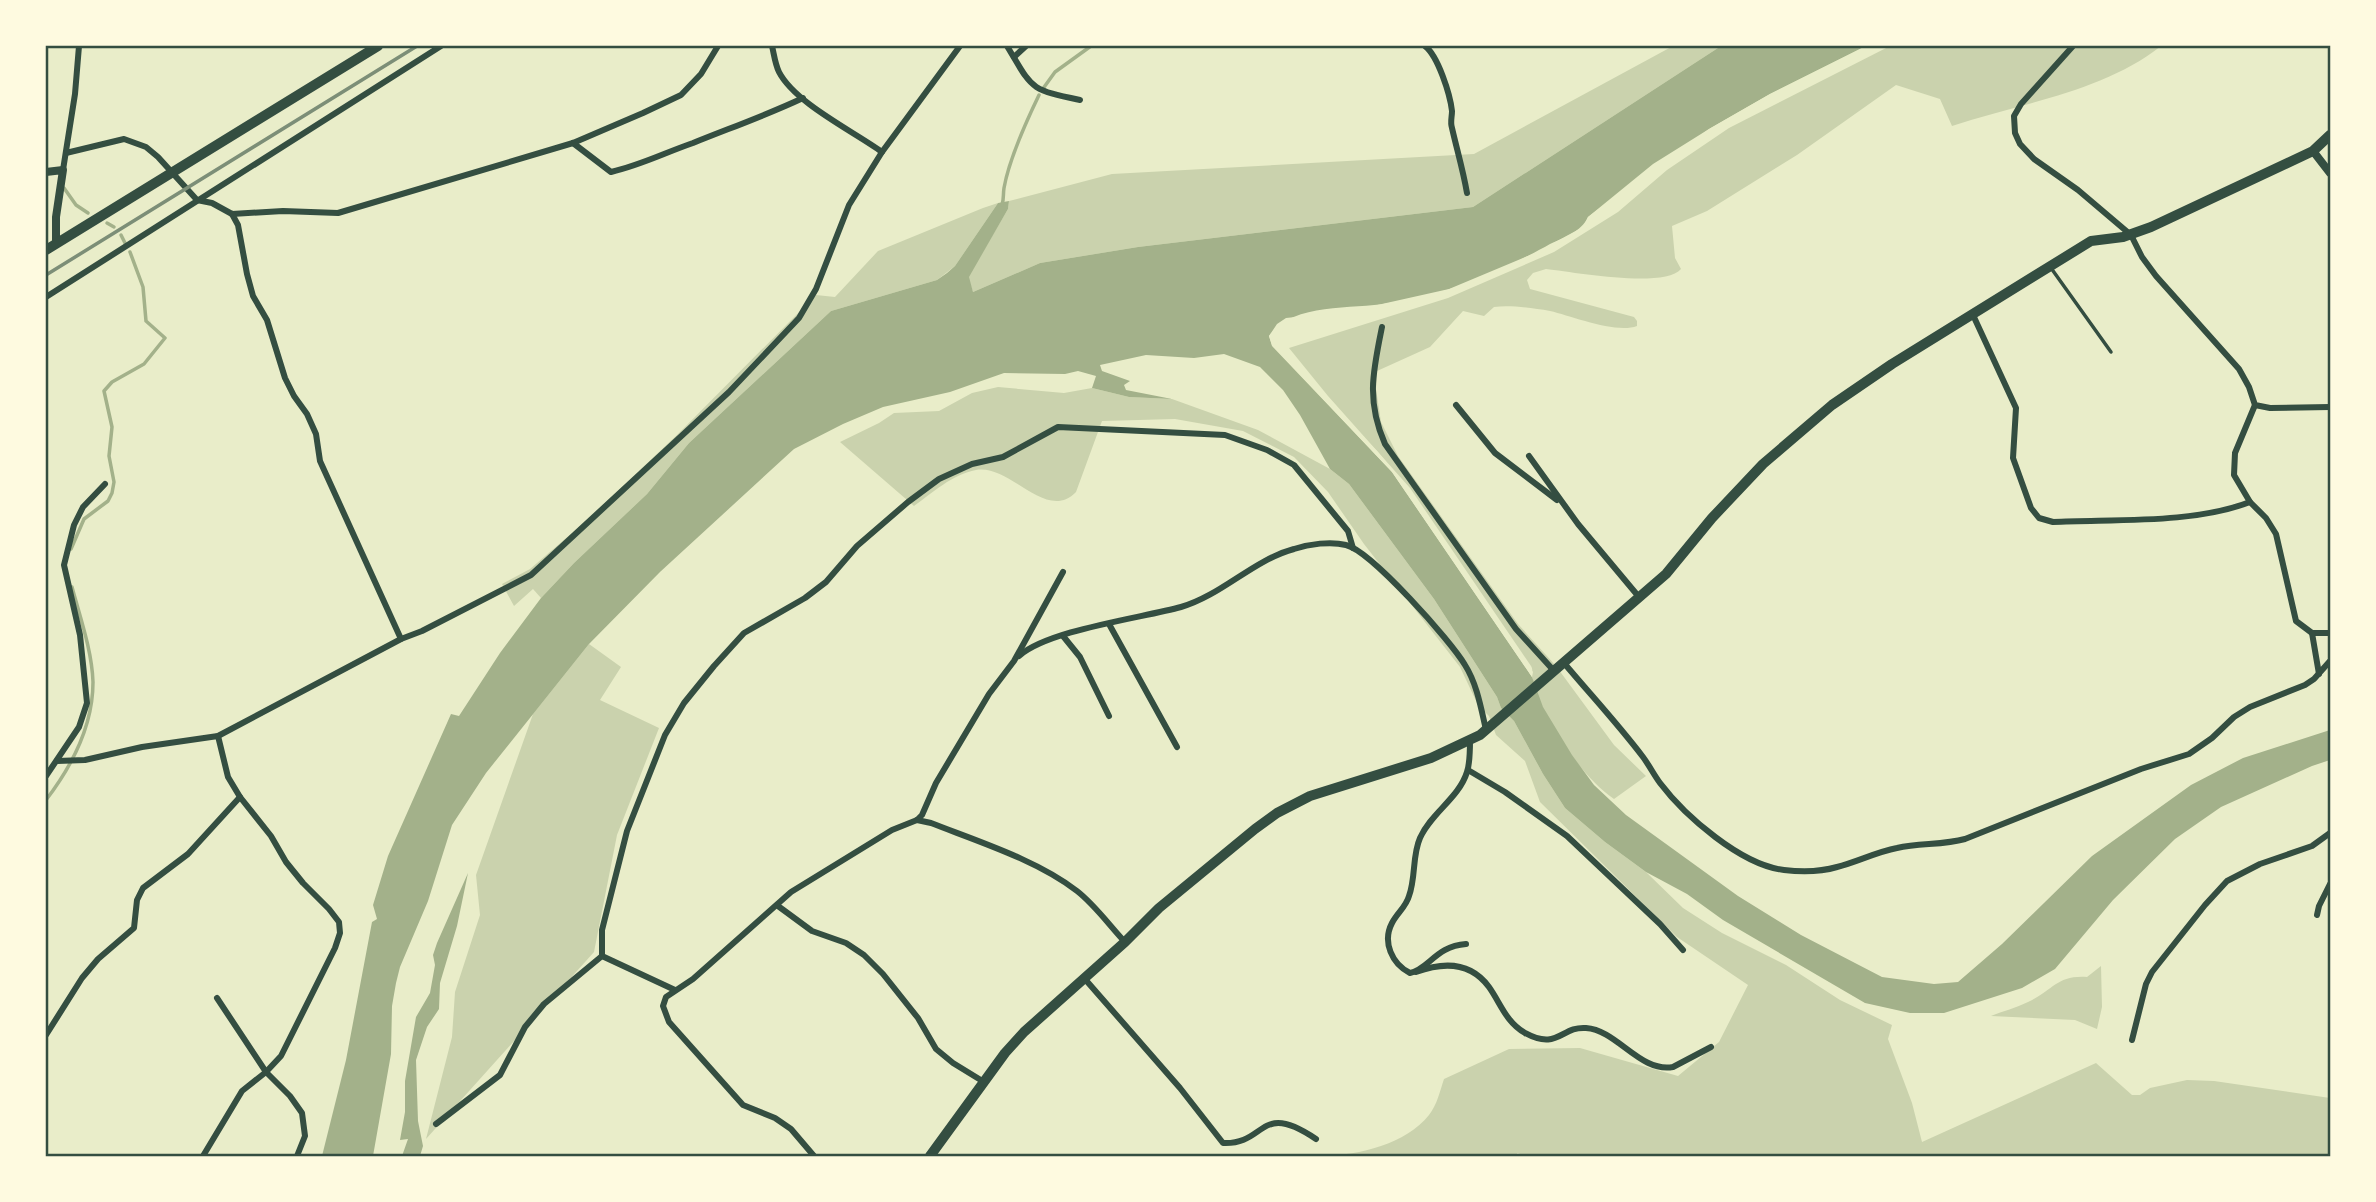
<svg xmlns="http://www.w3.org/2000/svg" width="2376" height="1202" font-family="'Times New Roman',serif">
	<rect width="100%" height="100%" fill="#e9edc9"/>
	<!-- green -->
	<g fill="#cad2ad">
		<path d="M1673,46h48l-248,161 -335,40 -98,16 -67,29 -5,-15 40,-68 1,-8 103,-27 362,-20z"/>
		<path d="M1890,46h271c-58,46 -140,57 -209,80l-12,-27 -44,-14 -99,70 -90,56 -35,15 3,32 6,11c-17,20 -107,3 -135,0l-13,4 -6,7 3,9 104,28 3,4v5c-21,8 -65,-10 -87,-15 -18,-3 -39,-6 -56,-4l-10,9 -21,-5 -33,36 -53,24 -1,18 5,33 17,34 120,168 38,42 58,79 32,31 -32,23c-30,-21 -55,-59 -71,-91 -4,-8 -11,-23 -11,-32 0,-4 1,-7 -1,-10l-121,-178 -82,-92 -39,-48 159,-50 106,-46 64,-40 49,-42 62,-42z"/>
		<path d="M998,203l-43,63 -18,14 -106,31 -142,132 -42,51 -73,69 -33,35 -8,-9 -19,17 -12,-22 28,-15 56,-48 91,-86 139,-140 19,2 43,-46 105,-43z"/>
		<path d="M998,387l66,6 28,-5 37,9 43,2 86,31 72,39 19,15 85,115 63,98 4,11 13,13 29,53 22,34 40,34 41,30 37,36 39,25 64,32 54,35 52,25 -4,14 24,64 10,39 174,-79 36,32h8l10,-7 37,-8 27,1 116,17v58h-803l-10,-3 1,3h-194c35,-1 82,-12 105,-41 8,-10 11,-24 15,-36l65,-30 71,-1 98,28 41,-34 29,-57 -71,-48 -137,-135 -15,-41 -29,-26 -7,-19 -11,-11 -18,-38 -96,-123 -36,-52 -34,-35 -51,-26 -68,-12 -73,2 -26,71c-30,31 -65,-28 -100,-22 -23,4 -44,23 -62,36l-74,-64 39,-19 15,-10 45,-2 33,-18z"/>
		<path d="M589,644l32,23 -21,33 59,28 -42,107 -23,117 -168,187 26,-102 3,-45 25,-77 -4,-40 57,-161z"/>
		<path d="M2101,966l1,41 -5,22 -22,-9 -84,-4c12,-5 25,-8 37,-14 25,-11 28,-27 59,-25z"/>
	</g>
	<!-- water -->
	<g fill="#a3b18a">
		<path d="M1721,46h145l-96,48 -61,35 -56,35 -65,53c-7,15 -23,20 -38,27 -28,16 -73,37 -103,46 -19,5 -39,10 -58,13 -38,7 -96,-1 -120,33l3,10 120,126 140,205 11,30 29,48 22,30 32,30 112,81 63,39 81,42 52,7 24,-2 44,-38 90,-88 99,-71 52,-27 87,-28v30l-18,6 -91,41 -46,32 -62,61 -58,69 -33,19 -78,25h-34l-45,-10 -142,-83 -36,-26 -41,-22 -41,-30 -40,-34 -22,-34 -29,-53 -13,-13 -4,-11 -63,-98 -85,-115 -19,-15 -30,-54 -17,-25 -23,-23 -36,-13 -30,4 -48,-3 -46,10 2,6 28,10 -6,4 2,5 46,9 -43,-2 -37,-9 4,-12 -18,-5 -13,3 -61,-1 -54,19 -67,15 -40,17 -49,25 -134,123 -71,72 -103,129 -34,52 -24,76 -28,66 -4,16 -4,23 -1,48 -18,102h-51l24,-96 26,-138 5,-3 -4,-14 15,-49 63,-142 8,2 41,-63 41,-55 33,-35 73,-69 42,-51 142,-132 106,-31 10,-7 8,-7 43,-63 11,-2 -1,8 -39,68 4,15 67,-29 98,-16 335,-40z"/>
		<path d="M468,873l-11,53 -17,57 -1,26 -12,18 -11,33 2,61 5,25 -3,10h-18l6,-17 -8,1 5,-28v-31l11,-64 14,-24 5,-28 -2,-10 4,-12z"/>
	</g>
	<!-- pier -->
	<g fill="#e9edc9">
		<path d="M1866,46h4l-2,3 -96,48 -104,62 41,-30 61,-35z"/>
		<path d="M1608,202h4l-21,17 -5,10 -50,27 -85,36 -62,15 -34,3 94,-21 86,-36 48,-26 5,-10z"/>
		<path d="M1333,313l-45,8 -9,6 -7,9 3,8 103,108 30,36 125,184 -1,5 -140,-205 -120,-127 -3,-9 8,-12 9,-6z"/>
	</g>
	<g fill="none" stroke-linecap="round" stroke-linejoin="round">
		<!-- stream -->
		<g stroke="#a3b18a" stroke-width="3.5">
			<path d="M1042,90l13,-18 36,-26"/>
			<path d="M64,188l12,17 12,8"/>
			<path d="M1002,205c2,-6 1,-11 2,-17 5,-29 22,-66 35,-93"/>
			<path d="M107,223l7,4"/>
			<path d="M121,235l4,8"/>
			<path d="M71,549l13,-30 24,-18 4,-8 2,-11 -5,-26 3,-29 -8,-36 8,-9 32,-18 21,-26 -19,-17 -3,-34 -13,-35"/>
			<path d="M46,800c26,-34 47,-74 47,-118 -1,-31 -13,-65 -21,-95"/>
		</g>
		<!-- service -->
		<path stroke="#344e41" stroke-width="3.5" d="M2051,268l60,84"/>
		<!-- minor -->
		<g stroke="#344e41" stroke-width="6">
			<path d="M772,46c2,8 3,18 7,26 16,31 74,59 103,80"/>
			<path d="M1007,46c26,43 21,43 73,54"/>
			<path d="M1425,46c13,10 25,48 27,65 0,6 -2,11 0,17 5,22 11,42 15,65"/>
			<path d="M2073,46l-52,58 -7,12 1,17 5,11 14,15 44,31 53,45 11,22 14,19 83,93 10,18 6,18 15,3 60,-1"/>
			<path d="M1014,57l12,-11"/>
			<path d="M573,143l38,29c30,-7 53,-19 82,-29 37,-15 74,-28 110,-45"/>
			<path d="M66,153l58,-14 22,8 12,10 39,43 15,3 20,11 51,-3 55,2 235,-70 70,-30 38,-18 20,-21 17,-28"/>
			<path d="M63,170l12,-76 4,-48"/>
			<path d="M232,214l6,11 9,49 6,22 14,24 18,58 9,18 13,18 9,20 4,27 81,178"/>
			<path d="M46,297l395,-251"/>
			<path d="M1973,315l43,93 -3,50 18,50 8,10 14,4c62,-3 140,2 197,-20"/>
			<path d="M1382,327c-9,44 -16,74 3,117l131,185 39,43"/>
			<path d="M1456,405l39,48 62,47"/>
			<path d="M2255,405l-20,48 -1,22 16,27 16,16 10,16 20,87 16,12h18"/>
			<path d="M1529,456l49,68 61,73"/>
			<path d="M1109,624l68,123"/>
			<path d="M2312,633l7,41"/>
			<path d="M1063,636l17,21 29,59"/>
			<path d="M1019,656c29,-26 122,-38 162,-49 41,-12 72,-47 113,-58 15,-5 37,-8 52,-4 25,6 105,96 119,120 12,19 16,43 21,65"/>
			<path d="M1564,663c26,31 54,61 79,94 6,8 11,18 17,26 25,33 81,82 124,87 17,2 36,2 53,-3 20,-5 39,-15 60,-19 23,-5 46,-3 68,-9l176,-70 48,-15 23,-16 22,-21 16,-10 55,-22 9,-6 16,-18"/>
			<path d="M57,761l28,-1 57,-13 76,-11 183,-97 21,-8 109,-56 198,-183 70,-74 17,-29 33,-84 33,-53 78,-106"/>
			<path d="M1468,770l37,22 62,44 93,88 23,26"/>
			<path d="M46,776l33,-49 8,-24 -7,-68 -16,-70 10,-40 9,-18 22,-23"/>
			<path d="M917,820l14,3c46,18 106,37 146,68 18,14 32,34 48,51"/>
			<path d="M778,906l34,25 34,12 18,12 19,19 35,44 18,31 17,14 31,19"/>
			<path d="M2317,915l2,-9 11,-22"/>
			<path d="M1466,944c-30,2 -38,26 -56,29 -18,-9 -28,-31 -18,-50 5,-10 14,-16 17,-27 7,-19 3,-40 11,-58 11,-25 39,-40 47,-66 3,-9 3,-21 3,-32"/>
			<path d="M602,956l73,34"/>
			<path d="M1416,972c27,-10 54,-11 73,15 12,17 17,35 36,46 33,18 36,-7 61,-5 31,2 54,45 87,39l38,-20"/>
			<path d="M1084,978l96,110 43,55c44,2 35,-43 93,-4"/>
			<path d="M217,998l49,74 24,24 12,17 3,23 -8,20"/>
			<path d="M46,1035l36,-57 16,-19 36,-31 3,-28 6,-12 45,-34 52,-57"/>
			<path d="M2132,1040l14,-56 6,-12 53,-67 22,-24 33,-17 52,-18 18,-13"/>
			<path d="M436,1124l64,-49 25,-48 19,-23 58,-48v-26l25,-99 38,-96 19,-32 30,-37 30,-33 61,-35 21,-16 31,-36 51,-44 31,-23 33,-15 31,-7 55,-30 167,8 42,15 27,15 54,66 5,17"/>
			<path d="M203,1156l39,-65 24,-19 15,-16 54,-108 5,-15 -1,-11 -10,-13 -26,-26 -17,-21 -15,-26 -31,-39 -12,-20 -10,-41"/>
			<path d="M814,1156l-23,-27 -16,-11 -32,-13 -74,-83 -6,-16 3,-9 27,-18 98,-87 101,-62 25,-10 5,-5 14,-32 53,-89 25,-33 49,-89"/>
		</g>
		<!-- tertiary -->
		<g stroke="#344e41" stroke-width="8">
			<path d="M2313,151l17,22"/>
			<path d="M46,172l17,-2 -7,47v27"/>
		</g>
		<!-- secondary -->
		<path stroke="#344e41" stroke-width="10" d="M930,1156l75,-103 19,-21 101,-90 34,-34 96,-79 22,-16 33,-17 121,-38 49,-23 186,-161 46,-56 51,-54 69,-59 60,-41 199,-123 32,-4 28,-10 162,-76 17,-16"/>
		<!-- primary -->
		<path stroke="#344e41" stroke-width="10" d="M46,250l332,-204"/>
		<!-- rail -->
		<path stroke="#7c8e77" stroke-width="3.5" d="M46,275l371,-229"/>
	</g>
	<!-- border -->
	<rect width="2376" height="1202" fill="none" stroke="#fefae0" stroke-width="94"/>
	<rect x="47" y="47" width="2282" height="1108" fill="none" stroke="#344e41" stroke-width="2.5"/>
</svg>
